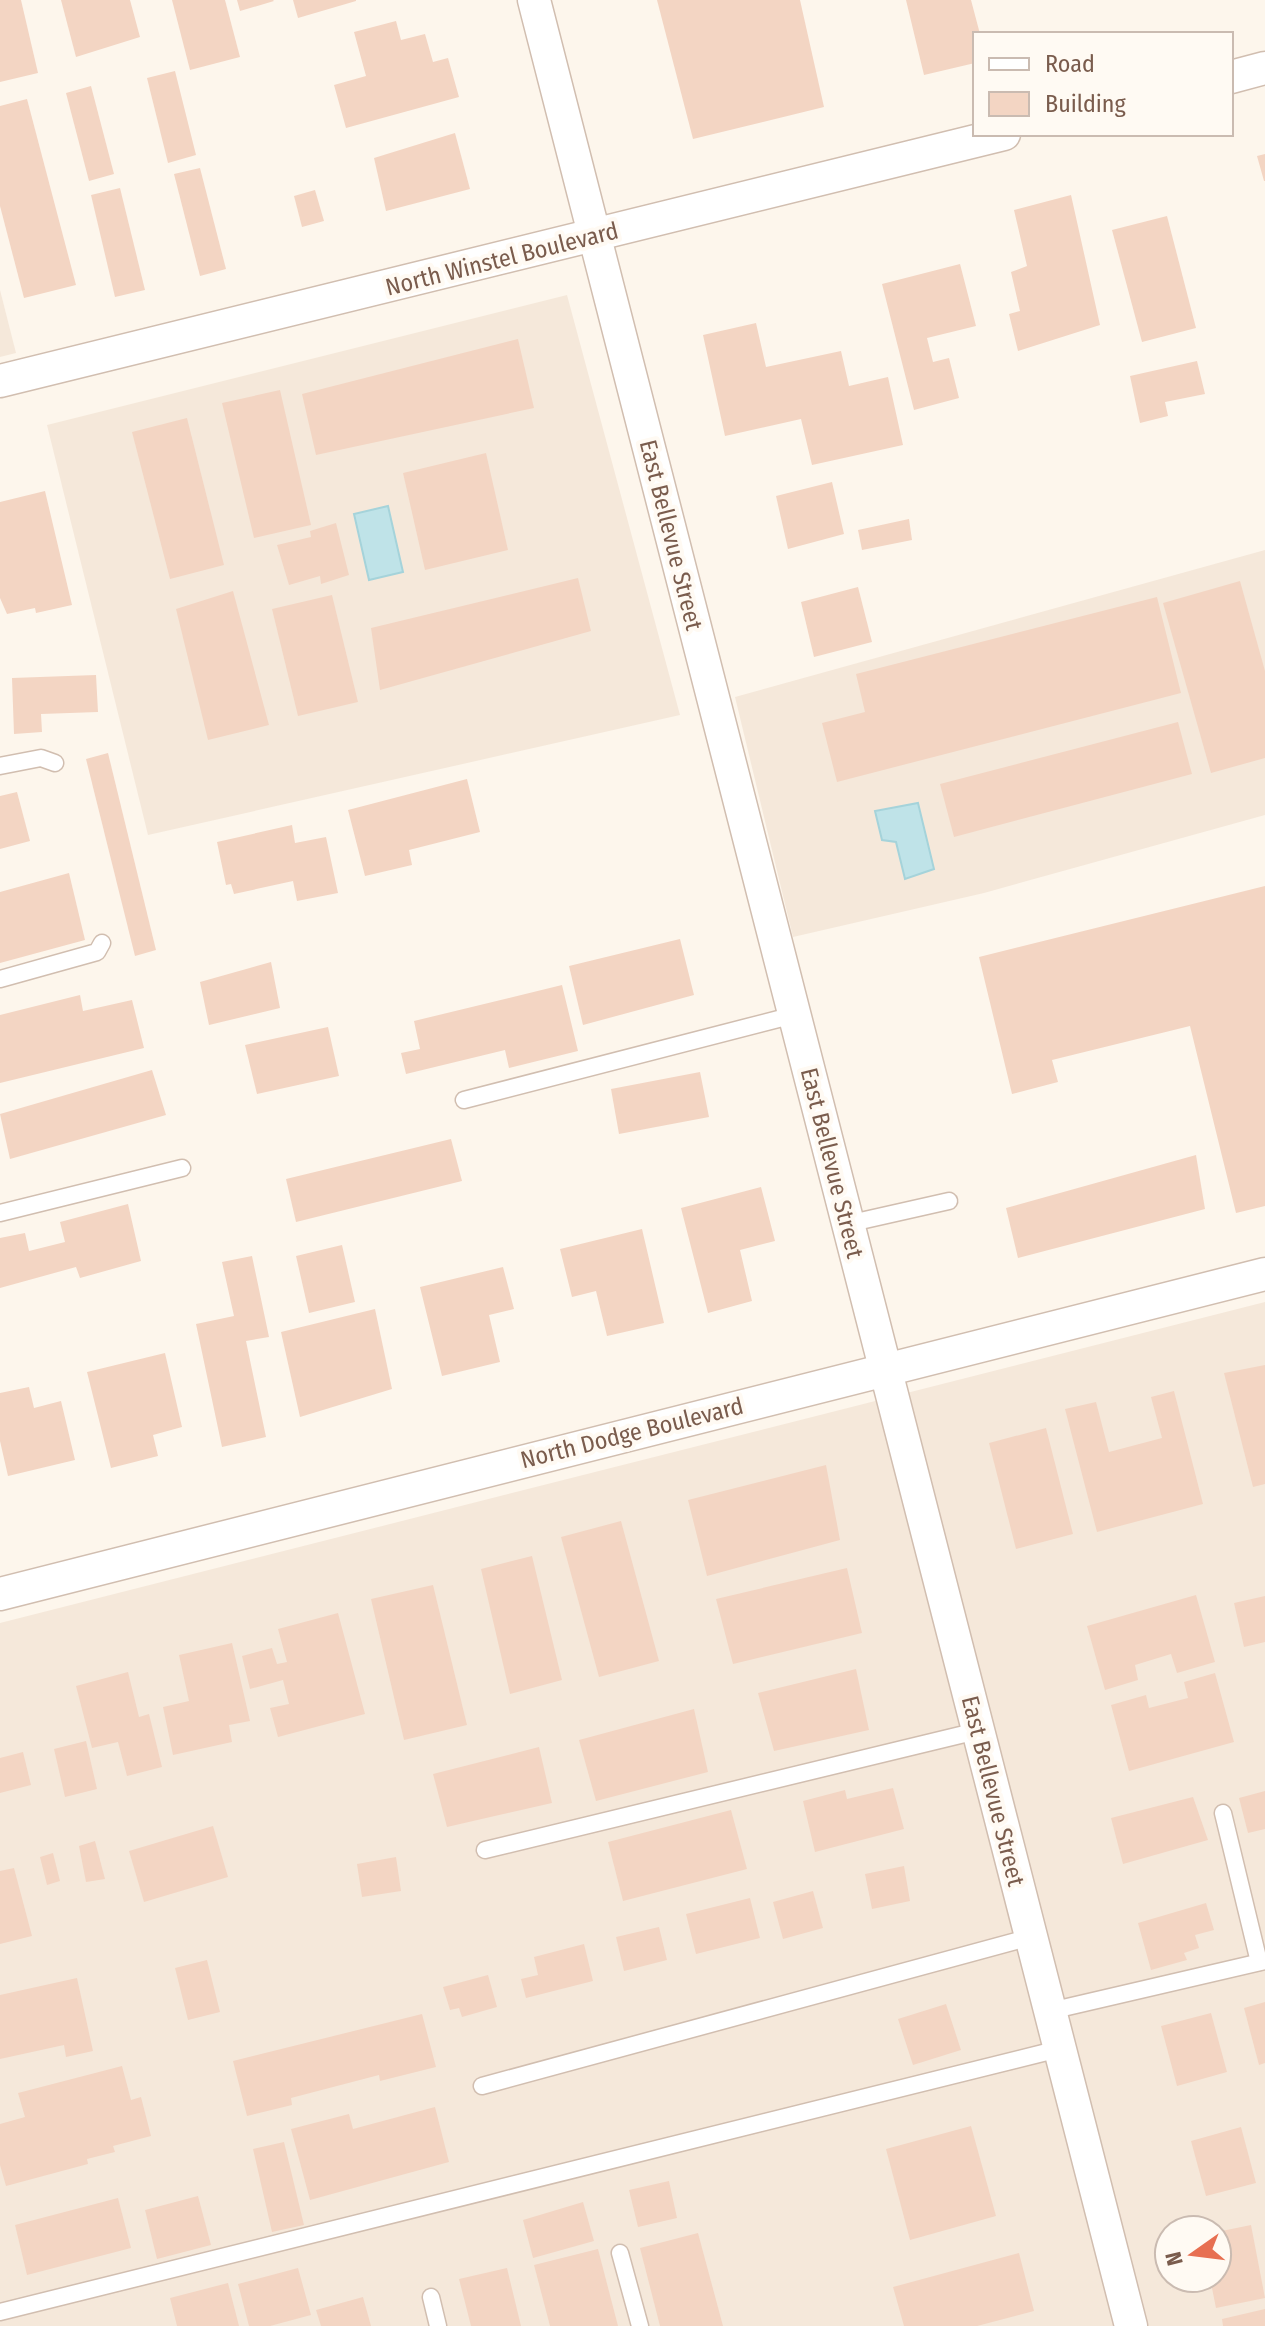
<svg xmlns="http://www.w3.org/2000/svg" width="1265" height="2326" font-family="'Fira Sans Condensed',sans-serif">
	<rect width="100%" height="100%" fill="#fdf6ec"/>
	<!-- residential -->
	<g fill="#f5e8da" fill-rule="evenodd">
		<path d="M0,290l16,63 -16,4z"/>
		<path d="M567,295l113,420 -532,120 -101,-410z"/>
		<path d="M1265,550v265l-281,78 -191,44 -58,-240z"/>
		<path d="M1265,1302v1024h-1265v-703zM1169,2230h48v48h-48z"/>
	</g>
	<!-- water -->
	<g fill="#bfe3e8" stroke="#a5d3da" stroke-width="2">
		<path d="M388,506l15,66 -34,8 -15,-66z"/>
		<path d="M918,803l16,66 -29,10 -9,-37 -14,-2 -7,-29z"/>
	</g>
	<!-- building -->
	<g fill="#f3d5c3">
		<path d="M0,0h21l17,73 -38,9z"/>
		<path d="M61,0h69l10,37 -64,20z"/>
		<path d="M172,0h53l15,57 -50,13z"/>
		<path d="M237,0h36l1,1 -34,10z"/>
		<path d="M293,0h63v1l-58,17z"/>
		<path d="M657,0h143l24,107 -131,32z"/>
		<path d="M906,0h65l9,34h-5v29l-51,12z"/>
		<path d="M396,21l5,19 24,-6 8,28 15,-4 11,39 -113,31 -12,-43 32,-9 -12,-44z"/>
		<path d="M175,71l21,84 -28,8 -21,-85z"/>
		<path d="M91,86l23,88 -25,7 -23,-88z"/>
		<path d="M27,99l49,186 -52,13 -24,-92v-100z"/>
		<path d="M455,133l15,56 -84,22 -12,-53z"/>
		<path d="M1265,154v27h-1l-7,-25z"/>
		<path d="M200,168l26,101 -26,7 -26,-102z"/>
		<path d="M120,188l25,102 -30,7 -24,-102z"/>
		<path d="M315,190l9,31 -22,6 -8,-31z"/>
		<path d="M1071,195l29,130 -82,26 -9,-37 11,-3 -9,-39 16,-6 -13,-56z"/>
		<path d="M1167,216l29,112 -54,14 -30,-112z"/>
		<path d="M960,264l16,62 -49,12 6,24 16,-4 10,40 -45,12 -32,-126z"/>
		<path d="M756,323l10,44 75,-16 8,35 39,-9 15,68 -91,20 -11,-46 -76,17 -22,-101z"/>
		<path d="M518,339l16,69 -218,47 -14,-61z"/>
		<path d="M1197,361l8,33 -40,8 3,14 -28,7 -10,-47z"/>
		<path d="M280,390l31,135 -57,13 -32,-135z"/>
		<path d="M187,418l37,147 -54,14 -38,-147z"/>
		<path d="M486,453l22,97 -83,20 -22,-97z"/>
		<path d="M832,482l12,52 -56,15 -12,-53z"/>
		<path d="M45,491l27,114 -36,8 -1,-5 -28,6 -7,-16v-96z"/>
		<path d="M909,519l3,21 -50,10 -4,-20z"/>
		<path d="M336,523l13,52 -28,9 -1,-8 -31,9 -12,-40 34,-8 -1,-6z"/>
		<path d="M578,578l13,53 -211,59 -9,-62z"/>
		<path d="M1240,581l25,90v87l-54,15 -48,-170z"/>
		<path d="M858,587l14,55 -58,15 -13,-55z"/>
		<path d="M233,591l36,134 -61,15 -32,-131z"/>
		<path d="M332,595l26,107 -60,14 -26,-107z"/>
		<path d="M1157,597l24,96 -344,89 -15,-59 43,-11 -9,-38z"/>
		<path d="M96,675l2,37 -57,2 1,18 -28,2 -2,-56z"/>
		<path d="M1178,722l14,52 -238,63 -14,-53z"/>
		<path d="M108,753l48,197 -21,6 -49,-197z"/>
		<path d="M467,779l13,53 -71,18 3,15 -47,11 -17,-66z"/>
		<path d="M17,792l13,49 -30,8v-53z"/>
		<path d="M292,825l3,18 31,-6 12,56 -41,8 -4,-20 -59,13 -3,-10 -5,1 -9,-43z"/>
		<path d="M69,873l16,67 -85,23v-71z"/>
		<path d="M1265,886v320l-29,7 -46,-187 -138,34 6,22 -46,12 -33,-137z"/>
		<path d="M680,939l14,56 -111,30 -14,-59z"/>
		<path d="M271,962l9,46 -71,17 -9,-43z"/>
		<path d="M562,985l16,66 -69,17 -4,-18 -99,24 -5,-21 19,-4 -6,-28z"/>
		<path d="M80,995l3,16 49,-11 12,48 -144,35v-68z"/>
		<path d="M328,1027l11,49 -82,18 -12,-49z"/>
		<path d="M152,1070l14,45 -156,44 -10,-45z"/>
		<path d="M700,1072l9,45 -90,17 -8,-45z"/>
		<path d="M451,1139l11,42 -166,41 -10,-43z"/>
		<path d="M1196,1155l9,54 -187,49 -12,-50z"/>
		<path d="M761,1187l14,54 -35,9 12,51 -44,12 -27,-105z"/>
		<path d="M128,1204l13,57 -61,17 -4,-11 -76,21v-50l25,-5 4,18 36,-9 -5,-20z"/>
		<path d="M642,1229l22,94 -57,13 -11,-45 -24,6 -12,-48z"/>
		<path d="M342,1245l13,57 -46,11 -13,-57z"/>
		<path d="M252,1256l17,81 -23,4 20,96 -44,10 -26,-123 38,-8 -12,-54z"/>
		<path d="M503,1267l11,42 -25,6 11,47 -58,14 -22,-89z"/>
		<path d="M375,1309l17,80 -92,28 -19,-85z"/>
		<path d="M165,1353l17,74 -29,8 5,21 -47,12 -24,-96z"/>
		<path d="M1265,1365v119l-12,3 -29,-114z"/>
		<path d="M29,1387l5,21 27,-7 14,59 -67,16 -8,-35v-48z"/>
		<path d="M1174,1391l29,113 -106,28 -32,-123 31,-7 13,50 53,-14 -11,-41z"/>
		<path d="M1046,1428l27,106 -57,15 -27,-106z"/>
		<path d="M826,1465l14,75 -133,36 -19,-76z"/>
		<path d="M621,1521l38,140 -60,16 -38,-140z"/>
		<path d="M532,1556l30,124 -52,14 -29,-125z"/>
		<path d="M847,1568l15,65 -129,31 -17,-65z"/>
		<path d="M433,1585l34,140 -63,15 -33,-141z"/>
		<path d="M1196,1595l19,67 -38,11 -6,-19 -36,11 3,15 -33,10 -18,-64z"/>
		<path d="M1265,1596v46l-21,5 -10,-44z"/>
		<path d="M338,1613l27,101 -87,23 -8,-29 19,-4 -6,-24 -33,9 -8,-33 30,-8 5,16 10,-2 -9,-33z"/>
		<path d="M232,1643l18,78 -21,4 3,17 -59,13 -10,-48 26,-6 -10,-46z"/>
		<path d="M856,1669l13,61 -95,21 -16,-58z"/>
		<path d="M128,1672l11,45 10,-3 13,53 -35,9 -9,-34 -26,6 -16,-62z"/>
		<path d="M1215,1673l19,69 -105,29 -18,-66 35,-10 3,13 39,-10 -4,-16z"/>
		<path d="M694,1709l14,63 -112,29 -17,-61z"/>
		<path d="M86,1741l11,48 -32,8 -11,-48z"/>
		<path d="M539,1747l13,56 -105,24 -14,-53z"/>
		<path d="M23,1752l8,33 -31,8v-35z"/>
		<path d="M893,1788l11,41 -89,23 -12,-51 42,-11 2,9z"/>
		<path d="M1265,1791v38l-17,4 -9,-35z"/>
		<path d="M1193,1797l15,43 -85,24 -12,-46z"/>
		<path d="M731,1810l16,59 -124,32 -15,-59z"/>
		<path d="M213,1826l15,51 -84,25 -15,-51z"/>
		<path d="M95,1841l10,38 -19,3 -7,-36z"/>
		<path d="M53,1853l7,28 -13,4 -7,-28z"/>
		<path d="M396,1857l5,34 -39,6 -5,-33z"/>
		<path d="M904,1866l6,35 -38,8 -7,-35z"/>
		<path d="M14,1868l18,68 -32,8v-73z"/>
		<path d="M813,1891l10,37 -40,11 -10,-37z"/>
		<path d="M750,1898l10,40 -64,16 -10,-40z"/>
		<path d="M1206,1903l8,27 -19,5 4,13 -15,5 3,7 -36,10 -13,-47z"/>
		<path d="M659,1927l8,33 -43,11 -8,-34z"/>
		<path d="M584,1944l9,37 -67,17 -5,-19 17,-4 -4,-18z"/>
		<path d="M207,1960l13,52 -32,8 -13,-52z"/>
		<path d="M488,1975l9,32 -35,10 -3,-9 -9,2 -7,-23z"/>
		<path d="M77,1978l16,73 -27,6 -2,-12 -64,14v-64z"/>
		<path d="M1265,2002v61l-6,2 -15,-57z"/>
		<path d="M946,2004l15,46 -48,15 -15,-46z"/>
		<path d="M1211,2013l16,59 -50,14 -16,-60z"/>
		<path d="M422,2014l14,53 -56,14 -1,-6 -88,23 1,7 -45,11 -14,-55z"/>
		<path d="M122,2066l9,34 10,-3 10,39 -38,10 2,6 -28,7 1,5 -82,22 -6,-21v-41l25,-7 -7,-24z"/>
		<path d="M435,2107l14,55 -139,38 -19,-71 58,-15 4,15z"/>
		<path d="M971,2126l25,90 -86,24 -24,-91z"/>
		<path d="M1241,2127l15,56 -50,13 -15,-55z"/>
		<path d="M284,2142l20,83 -32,7 -19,-83z"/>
		<path d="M669,2181l8,37 -39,9 -9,-37z"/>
		<path d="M198,2196l13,49 -54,14 -12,-49z"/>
		<path d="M118,2198l13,50 -104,27 -12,-50z"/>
		<path d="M583,2202l11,39 -61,17 -10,-38z"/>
		<path d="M1251,2225l14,73 -49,10 -6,-30h7v-46z"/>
		<path d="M698,2233l25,93h-63l-20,-78z"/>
		<path d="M598,2249l20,77h-68l-16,-61z"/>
		<path d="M1019,2253l15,58 -57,15h-73l-11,-39z"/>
		<path d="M298,2268l13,47 -41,11h-21l-11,-42z"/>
		<path d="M507,2268l14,58h-50l-12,-47z"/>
		<path d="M228,2283l11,43h-62l-7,-28z"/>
		<path d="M363,2297l8,29h-50l-5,-16z"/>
		<path d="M1265,2309v17h-42l-1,-7z"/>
	</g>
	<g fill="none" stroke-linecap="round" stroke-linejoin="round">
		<defs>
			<g id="lane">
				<path d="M0,766l41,-8 14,5"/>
				<path d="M0,979l97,-27 5,-9"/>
				<path d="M464,1100l330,-85"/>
				<path d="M0,1213l182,-45"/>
				<path d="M847,1224l102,-23"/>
				<path d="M1223,1813l36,149"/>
				<path d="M485,1850l492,-119"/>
				<path d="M1050,2011l215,-50"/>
				<path d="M482,2086l549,-149"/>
				<path d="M620,2253l20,73"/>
				<path d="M431,2297l7,29"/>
				<path d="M0,2312l1059,-263"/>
			</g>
			<g id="street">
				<path d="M534,0l597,2326"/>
				<path d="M1231,77l34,-9"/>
				<path d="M0,381l1004,-247"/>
				<path d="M0,1594l1265,-320"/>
			</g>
		</defs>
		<!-- lane casing -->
		<use href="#lane" stroke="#d1beb0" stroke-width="19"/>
		<!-- street casing -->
		<use href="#street" stroke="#d1beb0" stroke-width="35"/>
		<!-- lane -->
		<use href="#lane" stroke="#fff" stroke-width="16"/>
		<!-- street -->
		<use href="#street" stroke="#fff" stroke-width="32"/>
	</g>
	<g text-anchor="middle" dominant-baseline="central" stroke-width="8" stroke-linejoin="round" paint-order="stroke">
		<!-- street labels -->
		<g font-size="24" fill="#7a5c4d" stroke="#fffaf3">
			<text transform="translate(502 259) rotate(-14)">North Winstel Boulevard</text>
			<text transform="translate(671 535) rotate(76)">East Bellevue Street</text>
			<text transform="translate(832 1163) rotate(76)">East Bellevue Street</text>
			<text transform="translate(632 1433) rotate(-14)">North Dodge Boulevard</text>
			<text transform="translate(993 1791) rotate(76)">East Bellevue Street</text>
		</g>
	</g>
	<!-- legend -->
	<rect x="973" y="32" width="260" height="104" fill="#fffaf3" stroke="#cabbb1" stroke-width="2"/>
	<rect x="989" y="58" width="40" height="12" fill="#ffffff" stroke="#cabbb1" stroke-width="2"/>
	<text x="1045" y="72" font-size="24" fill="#7a5c4d">Road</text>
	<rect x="989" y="92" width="40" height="24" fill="#f3d5c3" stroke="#cabbb1" stroke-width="2"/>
	<text x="1045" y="112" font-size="24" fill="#7a5c4d">Building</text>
	<!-- north arrow -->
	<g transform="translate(1193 2254) rotate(256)"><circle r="38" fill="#fffaf3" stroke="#cabbb1" stroke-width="2"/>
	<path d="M0-6L14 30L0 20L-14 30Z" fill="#e76f51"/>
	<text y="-12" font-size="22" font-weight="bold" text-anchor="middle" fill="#7a5c4d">N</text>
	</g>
</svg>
